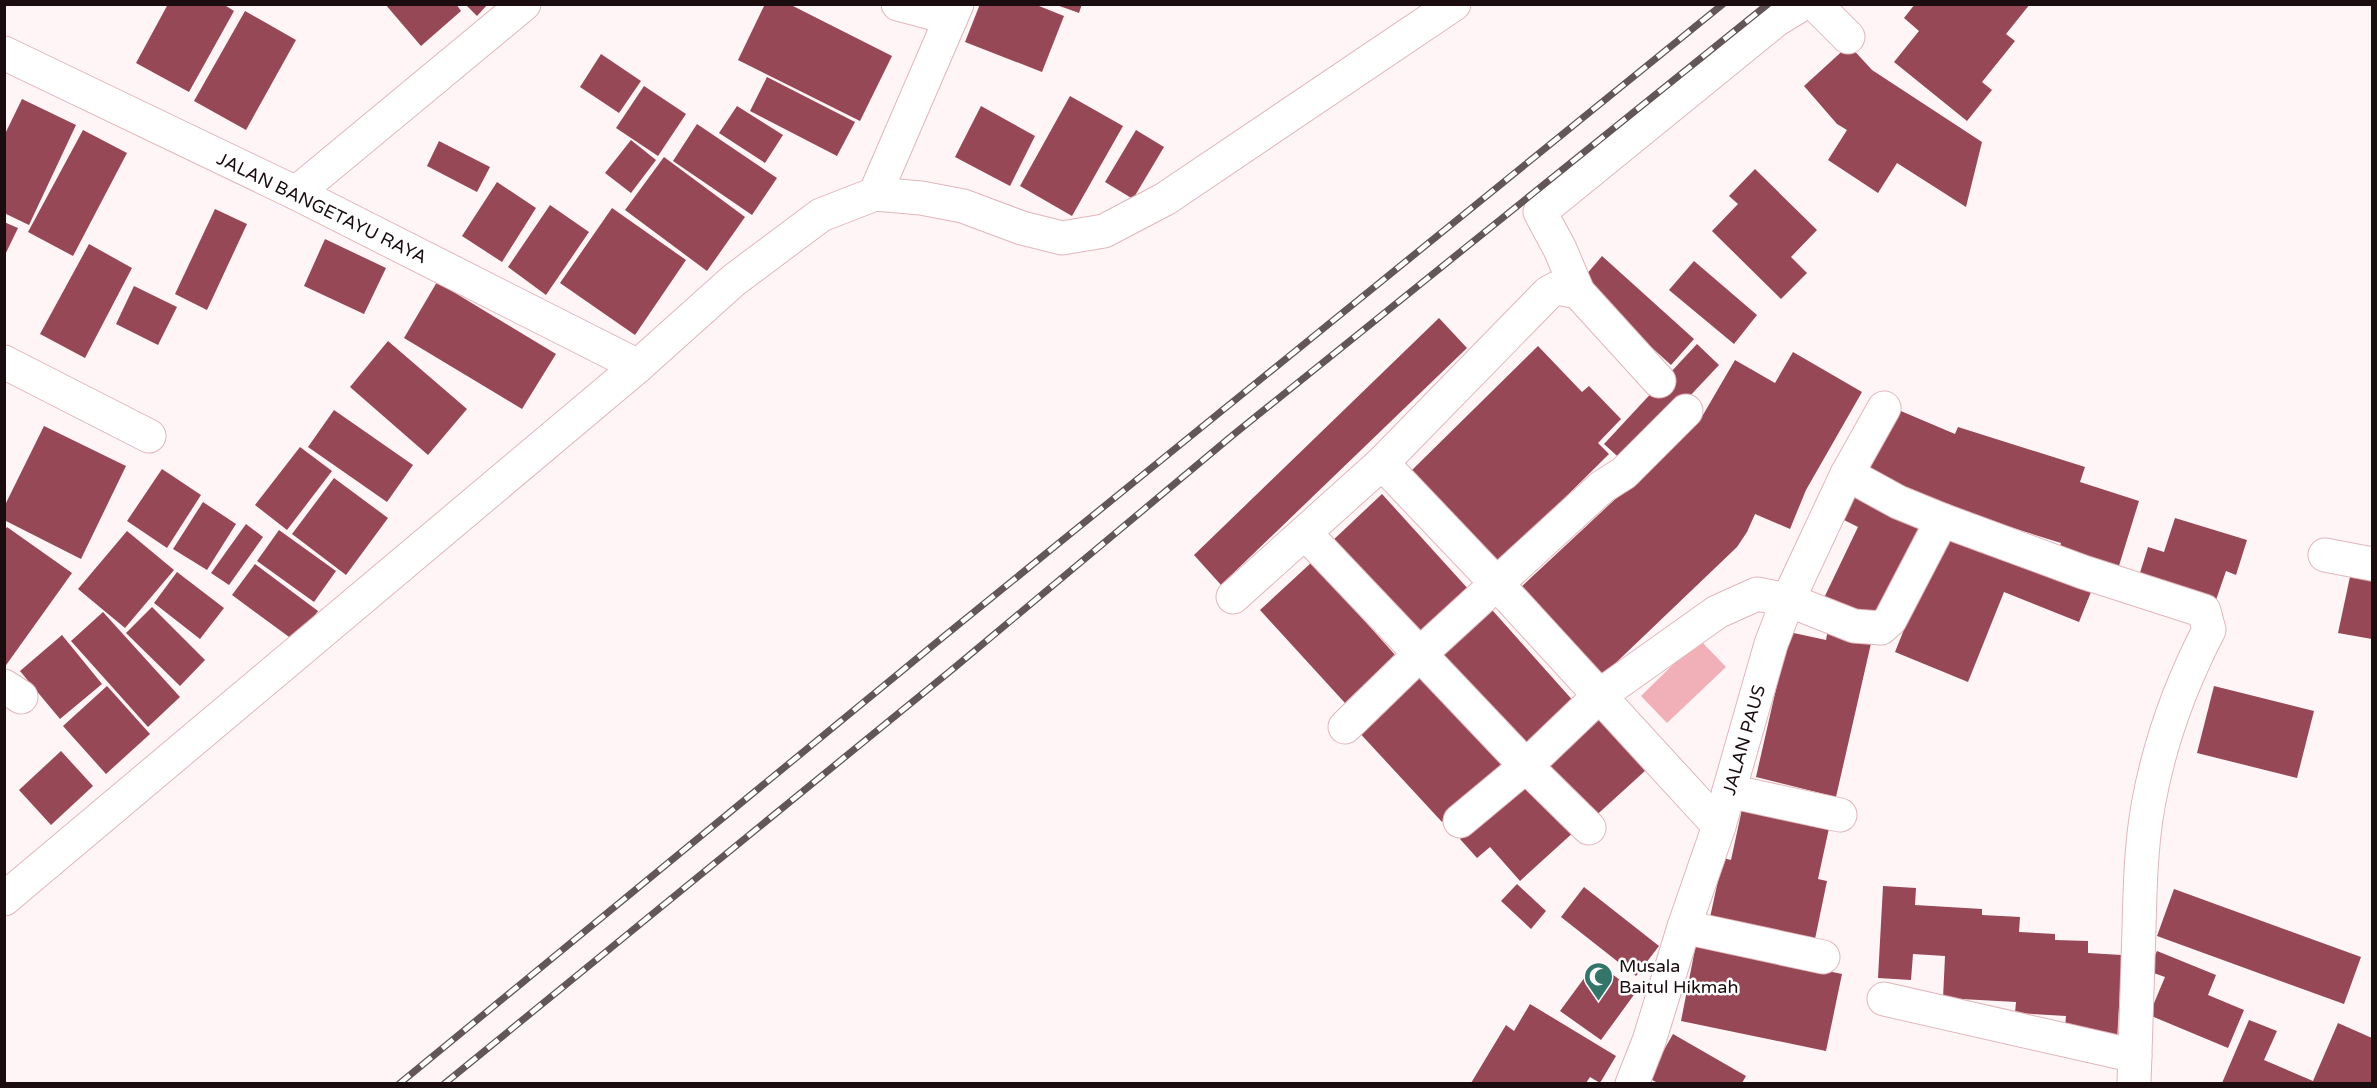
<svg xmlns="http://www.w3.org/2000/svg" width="2377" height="1088" font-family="'Varela Round',sans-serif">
	<rect width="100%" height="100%" fill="#fff5f6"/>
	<!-- green -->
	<path fill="#f1afb8" d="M1699,639l27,28 -59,56 -26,-27z"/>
	<!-- building -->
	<g fill="#974857">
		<path d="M168,4h55l11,7 -45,81 -53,-29z"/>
		<path d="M385,4h71l5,7 -40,35z"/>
		<path d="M465,4h23l-11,12z"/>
		<path d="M765,4h24l103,52 -32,65 -122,-61z"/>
		<path d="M980,4h54l30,12 -22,56 -77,-30z"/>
		<path d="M1054,4h28l-3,9z"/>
		<path d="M1915,4h115l-24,30 9,7 -33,41 10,8 -25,31 -73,-59 25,-31 -15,-13z"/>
		<path d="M245,11l51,29 -50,90 -52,-29z"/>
		<path d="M1849,45l23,25 110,72 -16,65 -69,-44 -19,30 -50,-33 19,-30 -10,-6 -33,-38z"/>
		<path d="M601,54l40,27 -22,32 -39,-26z"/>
		<path d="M767,77l88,45 -18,34 -87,-45z"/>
		<path d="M644,86l42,28 -28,42 -42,-28z"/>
		<path d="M1070,96l53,30 -51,90 -52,-30z"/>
		<path d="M22,99l54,26 -47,100 -25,-12v-77z"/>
		<path d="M737,106l46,29 -18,28 -46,-30z"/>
		<path d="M981,106l54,30 -25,50 -55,-29z"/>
		<path d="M697,124l80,54 -25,37 -79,-54z"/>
		<path d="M83,130l44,23 -54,103 -45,-24z"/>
		<path d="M1136,130l28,17 -31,52 -28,-17z"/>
		<path d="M631,140l25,20 -25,33 -26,-20z"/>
		<path d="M439,141l51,26 -13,25 -50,-26z"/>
		<path d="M664,157l81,60 -38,54 -82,-61z"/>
		<path d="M1755,169l62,61 -26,27 16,16 -26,26 -69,-68 26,-27 -9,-8z"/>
		<path d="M497,182l39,26 -34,54 -40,-26z"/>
		<path d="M550,205l39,27 -43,63 -38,-28z"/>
		<path d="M612,208l74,52 -51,75 -75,-52z"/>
		<path d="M215,209l32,15 -40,86 -32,-16z"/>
		<path d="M4,222l14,6 -14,29z"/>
		<path d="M325,239l61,29 -22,46 -60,-28z"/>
		<path d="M89,244l43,24 -47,90 -45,-24z"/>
		<path d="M1602,256l92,83 -23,26 -91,-83z"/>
		<path d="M1694,261l63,54 -23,29 -65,-54z"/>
		<path d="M437,282l119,72 -34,55 -118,-71z"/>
		<path d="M134,286l43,21 -19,38 -42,-21z"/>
		<path d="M1439,318l28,30 -246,237 -27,-30z"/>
		<path d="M388,341l79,68 -39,46 -78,-68z"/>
		<path d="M1697,344l22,21 -93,99 -22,-20z"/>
		<path d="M1538,346l44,46 7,-6 32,33 -23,24 11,11 -113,112 -88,-92z"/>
		<path d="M1793,352l69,40 -56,98 -16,39 -35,-15 -8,18 -10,15 -136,130 -81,-89 180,-168 35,-60 40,23z"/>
		<path d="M1889,406l66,28 3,-7 127,40 -5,15 59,19 -21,68 -59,-18 2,-8 -96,-30 -104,-39z"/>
		<path d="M334,410l79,55 -26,37 -79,-55z"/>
		<path d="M44,426l82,40 -45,93 -77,-39v-13z"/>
		<path d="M300,447l32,24 -45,59 -32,-25z"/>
		<path d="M162,469l39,26 -34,53 -40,-27z"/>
		<path d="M334,478l54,40 -42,57 -54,-41z"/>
		<path d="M1851,489l70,35 -48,100 -50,-24 35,-73 -20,-10z"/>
		<path d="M1382,494l88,97 -52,48 -88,-96z"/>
		<path d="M203,502l33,22 -29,46 -34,-21z"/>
		<path d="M2175,518l72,22 -11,35 -10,-4 -10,29 -77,-24 9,-29 16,5z"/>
		<path d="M246,524l17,13 -34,48 -18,-12z"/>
		<path d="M7,527l65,46 -68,95v-137z"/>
		<path d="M1945,527l148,60 -14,35 -75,-30 -36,90 -73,-30z"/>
		<path d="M279,530l57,41 -22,31 -57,-41z"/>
		<path d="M127,531l47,39 -49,58 -47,-39z"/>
		<path d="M1312,562l84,94 -51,47 -85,-93z"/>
		<path d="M255,564l63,47 -22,31 -64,-47z"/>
		<path d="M177,572l47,36 -24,31 -46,-36z"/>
		<path d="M2351,572l21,5v62l-34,-6z"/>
		<path d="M1485,602l91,102 -56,51 -88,-105z"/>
		<path d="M152,607l53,53 -25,26 -54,-53z"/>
		<path d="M103,612l77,85 -32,30 -77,-86z"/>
		<path d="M1828,629l44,10 -36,158 -80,-20 33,-145 37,8z"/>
		<path d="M62,635l40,49 -42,35 -40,-48z"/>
		<path d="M1422,668l86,93 -66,61 -86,-93z"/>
		<path d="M107,686l43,48 -44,40 -43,-48z"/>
		<path d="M2214,686l100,25 -17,67 -100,-25z"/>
		<path d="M1600,718l46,52 -56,51 -47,-51z"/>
		<path d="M61,751l32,35 -42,39 -32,-35z"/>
		<path d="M1528,777l48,53 -56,51 -30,-34 -13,11 -17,-19z"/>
		<path d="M1744,800l87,19 -13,60 9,2 -13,63 -105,-22 14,-64 8,2z"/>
		<path d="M1517,884l29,27 -15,18 -30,-28z"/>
		<path d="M1883,886l33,2 -1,17 67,4v6l38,2 -1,15 36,2v6l33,1v12l34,2 -5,86 -23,-1v-11l-29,-2 1,-11 -51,-3 1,-11 -73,-4 2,-42 -32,-2 -2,26 -33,-2z"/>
		<path d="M1584,887l75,59 -23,30 -75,-59z"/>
		<path d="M2174,889l187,68 -17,47 -187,-68z"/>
		<path d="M1696,944l146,30 -16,77 -145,-30z"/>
		<path d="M2157,951l59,24 -8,20 36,15 -16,38 -79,-33 16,-38 -17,-6z"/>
		<path d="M1596,962l40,30 -35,48 -41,-29z"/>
		<path d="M1530,1004l86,52 -16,27 -10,-6 -4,6h-115l35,-58 8,6z"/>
		<path d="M2249,1020l28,11 -13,29 49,21 25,-58 34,15v45h-150z"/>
		<path d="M1673,1034l73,42 -4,7h-84l-10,-5z"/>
	</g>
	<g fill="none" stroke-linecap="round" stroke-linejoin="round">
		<defs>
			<g id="minor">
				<path d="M898,4l53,14"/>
				<path d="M1815,4l33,33"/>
				<path d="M4,53l292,140 342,173"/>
				<path d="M296,193l228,-189"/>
				<path d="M875,194l82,-190"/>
				<path d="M1578,292l-18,-43 -20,-37 236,-192 26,-16"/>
				<path d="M4,362l145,74"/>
				<path d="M1382,463l115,121 222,242"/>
				<path d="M1847,474l51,28 44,18 141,52 121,39 5,19c-29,56 -50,114 -61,176 -7,40 -8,81 -9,123 -2,51 -3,103 -5,155"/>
				<path d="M1305,533l221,233 63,62"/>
				<path d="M2325,555l47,9"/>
				<path d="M1233,597l149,-134 166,-170 9,-5 21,4 81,89"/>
				<path d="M4,686l17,11"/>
				<path d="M1345,727l76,-74 181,-166 22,-14 62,-62"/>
				<path d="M1729,791l111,24"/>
				<path d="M1460,821l66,-55 73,-70 118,-84 40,-18 31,6 66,26 27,2 9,-8 52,-100"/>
				<path d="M4,899l634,-533 96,-86 87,-65 54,-21 46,4 42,8 59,22 40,10 42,-7 61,-32 289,-195"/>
				<path d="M1684,927l139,30"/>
				<path d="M1884,999l251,57"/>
				<path d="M1632,1084l17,-43 35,-114 35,-101 52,-182 17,-44 59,-126 37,-66"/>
			</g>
		</defs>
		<!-- minor casing -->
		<use href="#minor" stroke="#e1b6bb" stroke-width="35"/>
		<!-- minor -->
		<use href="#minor" stroke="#fff" stroke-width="33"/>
		<defs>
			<g id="rail">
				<path d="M399,1084l538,-442 786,-638"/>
				<path d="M444,1084l510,-416 279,-233 535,-431"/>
			</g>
		</defs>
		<!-- rail casing -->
		<use href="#rail" stroke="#635658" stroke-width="7"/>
		<!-- rail -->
		<use href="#rail" stroke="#fff" stroke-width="4.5" stroke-dasharray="14" stroke-linecap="butt"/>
	</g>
	<!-- icons -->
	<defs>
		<symbol id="mosque-pin" viewBox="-11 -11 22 30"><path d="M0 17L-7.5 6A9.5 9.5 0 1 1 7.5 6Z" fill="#337669" stroke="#fff"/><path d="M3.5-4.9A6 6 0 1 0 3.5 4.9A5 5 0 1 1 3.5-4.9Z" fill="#fff"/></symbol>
	</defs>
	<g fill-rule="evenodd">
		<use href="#mosque-pin" x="1582" y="960" width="33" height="45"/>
	</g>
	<g text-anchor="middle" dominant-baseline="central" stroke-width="5" stroke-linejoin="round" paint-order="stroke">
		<!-- street labels -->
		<g font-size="18" fill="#1b0c0f" stroke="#fff">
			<text transform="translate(322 208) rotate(26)">JALAN BANGETAYU RAYA</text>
			<text transform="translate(1744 740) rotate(-74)">JALAN PAUS</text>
		</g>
		<!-- poi labels -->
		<g font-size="18" fill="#1b0c0f" stroke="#fff" text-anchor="start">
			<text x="1619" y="966">Musala<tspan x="1619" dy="21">Baitul Hikmah</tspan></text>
		</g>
	</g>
	<!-- border -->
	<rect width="2377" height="1088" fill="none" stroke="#1b0c0f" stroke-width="12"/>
</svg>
